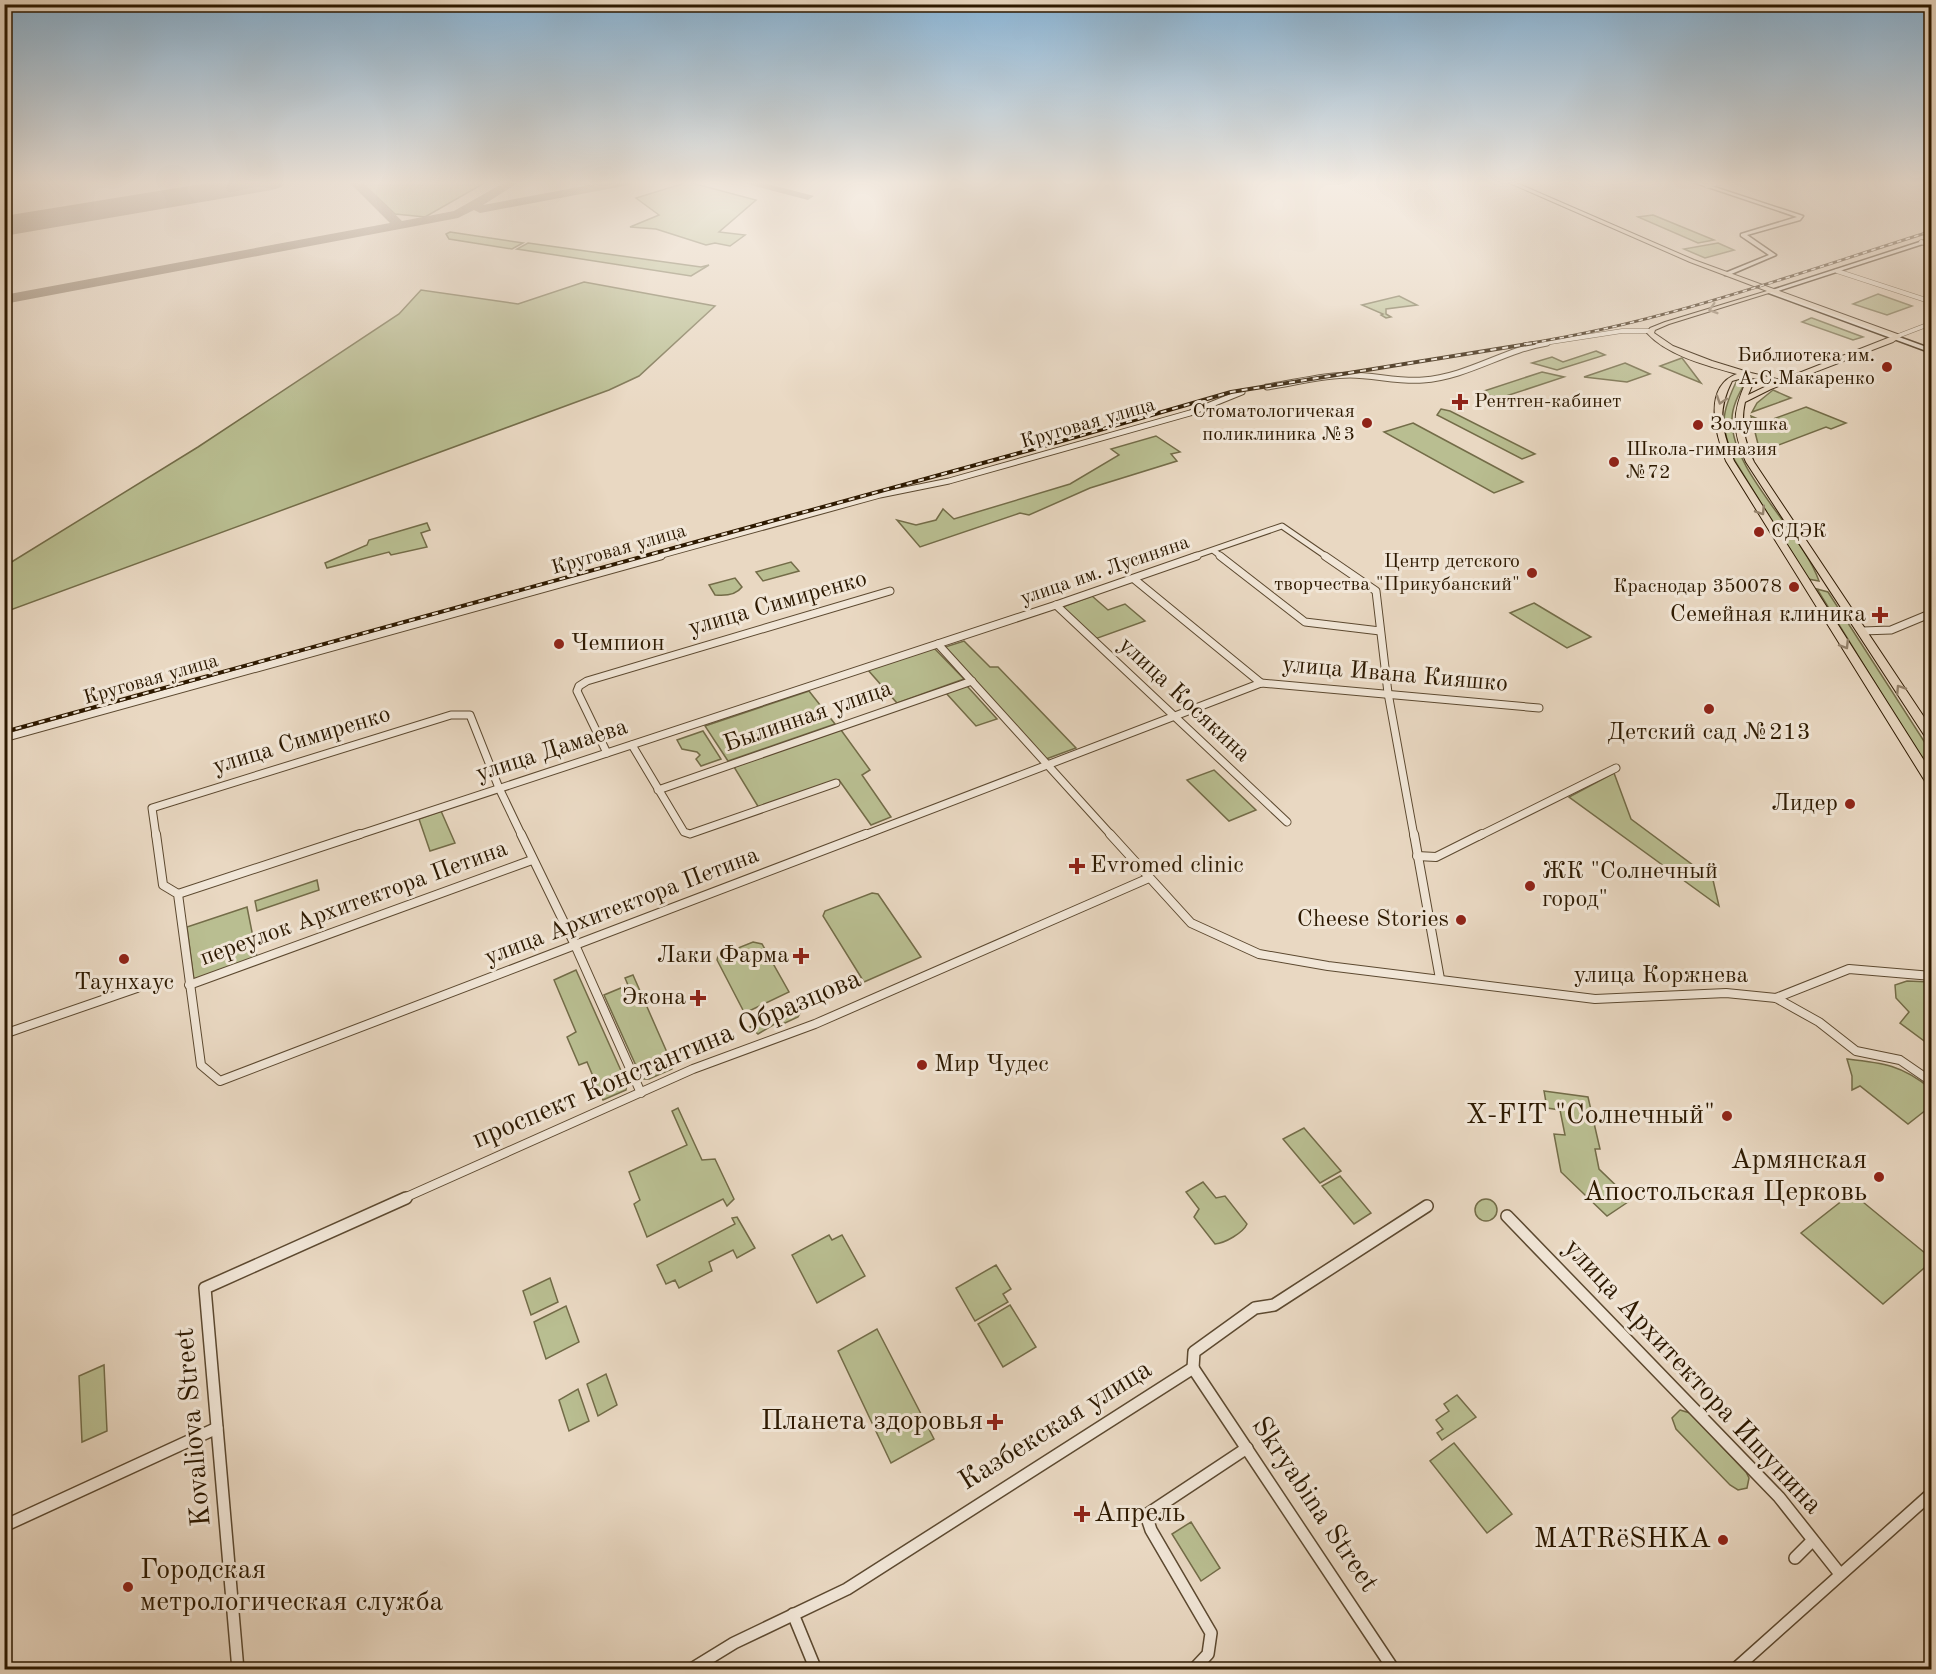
<svg xmlns="http://www.w3.org/2000/svg" width="1936" height="1674" font-family="'Old Standard TT',serif">
	<rect width="100%" height="100%" fill="#e9d8c2"/>
	<filter id="stains"><feTurbulence type="fractalNoise" baseFrequency=".00333" numOctaves="4"/><feColorMatrix values="0 0 0 0 .2 0 0 0 0 .09 0 0 0 0 .02 0 0 0 .5 -.17"/></filter>
	<radialGradient id="worn" r=".72"><stop offset=".6" stop-color="#630" stop-opacity="0"/><stop offset="1" stop-color="#630" stop-opacity=".3"/></radialGradient>
	<!-- green -->
	<g fill="#b9be91" stroke="#736c48" stroke-width="1.5">
		<path d="M360,181h128l-63,36 -30,-3z"/>
		<path d="M688,182l68,18 -37,32 26,3 -15,11 -15,-3 -9,2 -50,-16 -26,-2 29,-12 -23,-17z"/>
		<path d="M1653,215l61,25 -16,3 -60,-26z"/>
		<path d="M450,232l73,11 -11,6 -63,-10 -3,-5z"/>
		<path d="M528,243l173,24 8,-2 -18,11 -174,-27z"/>
		<path d="M1718,243l16,7 -29,8 -21,-9z"/>
		<path d="M584,282l131,24 -76,70 -30,14 -604,222v-46l193,-119 201,-133 22,-24 97,14z"/>
		<path d="M1878,294l34,12 -25,9 -34,-11z"/>
		<path d="M1399,296l18,9 -31,4v5l5,3 -5,1 -5,-3 2,-1 -21,-9z"/>
		<path d="M1811,318h1l51,19 -10,3 -51,-18z"/>
		<path d="M1596,351l9,4 -48,15 -25,-7 20,-6 11,5z"/>
		<path d="M1682,358l19,25 -41,-17z"/>
		<path d="M1625,363l25,11 -23,8 -43,-5z"/>
		<path d="M1542,372l22,5 -61,20 -28,-3z"/>
		<path d="M1738,378l9,2c-7,11 -15,25 -15,39 -2,51 70,113 87,162l-11,-2 -73,-118c-16,-36 -14,-48 3,-83z"/>
		<path d="M1773,390l18,8 -39,14 5,-9z"/>
		<path d="M1806,407l40,16 -15,6 -5,-2 -66,25 -9,-36 14,6z"/>
		<path d="M1441,409l9,2 85,43 -13,5 -85,-44z"/>
		<path d="M1413,423l110,59 -29,11 -110,-61z"/>
		<path d="M1156,436l24,16 -9,2 6,7 -87,27 -61,27 -9,-2 -100,34 -23,-27 19,5 20,-5 7,-11 11,10 116,-35 49,-29 -8,-6z"/>
		<path d="M427,523l3,7 -9,3 6,14 -36,8 -2,-3 -62,16 -2,-5 42,-18 2,-5z"/>
		<path d="M791,562l8,9 -36,10 -7,-9z"/>
		<path d="M735,578l7,9c-6,8 -17,9 -27,8l-6,-10z"/>
		<path d="M1817,589l11,3 103,160v22z"/>
		<path d="M1092,596l16,14 17,-6 20,17 -50,18 -35,-31z"/>
		<path d="M1534,603l57,34 -24,11 -57,-35z"/>
		<path d="M964,641l26,26h8l78,81 -30,11 -104,-111z"/>
		<path d="M934,648l30,31 -67,24 -29,-33z"/>
		<path d="M967,686l30,33 -21,7 -30,-33z"/>
		<path d="M809,691l26,33 -107,37 -23,-35z"/>
		<path d="M841,730l29,40 -8,5 29,42 -20,8 -32,-45 -80,28 -25,-41z"/>
		<path d="M703,731l18,28 -20,7 -5,-7 4,-4 -3,-3 -15,-3 -5,-9z"/>
		<path d="M1214,770l42,40 -27,11 -42,-41z"/>
		<path d="M1614,773l17,46 82,61 6,26 -150,-109z"/>
		<path d="M441,811l14,32 -25,8 -11,-32z"/>
		<path d="M317,880l2,10 -62,21 -2,-10z"/>
		<path d="M872,893l6,1 43,63 -57,25 -41,-66 2,-5z"/>
		<path d="M247,907l10,50 -63,23 -7,-53z"/>
		<path d="M753,942l9,2 27,48 -42,20h-3l-27,-52 1,-4z"/>
		<path d="M576,970l51,114 -1,6 -23,10 -16,-38 -8,3 -12,-28 9,-5 -22,-52z"/>
		<path d="M633,975l40,91 -1,3 -23,10h-7l-38,-84 24,-10 -3,-7z"/>
		<path d="M1907,981l24,1v64l-31,-23 9,-11 -13,-14 -1,-13z"/>
		<path d="M796,1007l4,6 -2,4 -13,6 -7,-1 -20,12 -8,-7z"/>
		<path d="M1847,1059c36,4 55,6 84,30v17l-23,18 -48,-38 -8,4v-14z"/>
		<path d="M1544,1091l44,6 12,52h-5l4,20 32,31 -24,16 -46,-44 -7,-38 11,1 -5,-25 -13,-2z"/>
		<path d="M678,1108l24,52 13,-1 19,40 -7,7 -4,-7 -76,38 -13,-33 6,-4 -11,-28 58,-27 -15,-34z"/>
		<path d="M1304,1128l37,43 -21,12 -37,-44z"/>
		<path d="M1340,1176l31,37 -17,11 -32,-38z"/>
		<path d="M1203,1182l13,16 9,-2 22,28c-4,9 -22,19 -32,20l-21,-27 5,-8 -13,-17z"/>
		<path d="M1852,1193l79,65v4l-48,42 -82,-71z"/>
		<circle cx="1486" cy="1210" r="11"/>
		<path d="M737,1217l18,31 -18,10 -4,-8 -24,12 3,9 -33,17 -4,-8 -9,4 -9,-19 78,-41 -3,-6z"/>
		<path d="M829,1235l3,5 10,-5 23,41 -48,27 -25,-48z"/>
		<path d="M996,1265l15,24 -8,5 5,8 -33,19 -19,-33z"/>
		<path d="M550,1278l8,24 -27,13 -8,-24z"/>
		<path d="M1010,1305l26,42 -33,20 -25,-43z"/>
		<path d="M566,1306l13,36 -33,17 -12,-37z"/>
		<path d="M877,1329l57,110 -43,24 -53,-112z"/>
		<path d="M104,1365l3,66 -25,11 -3,-66z"/>
		<path d="M606,1374l11,31 -19,11 -11,-32z"/>
		<path d="M578,1389l11,32 -20,10 -10,-31z"/>
		<path d="M1457,1395l19,22 -34,23 -5,-7 6,-4 -7,-9 13,-9 -5,-7z"/>
		<path d="M1680,1410l10,3 56,59 3,6 -2,10 -9,2 -8,-5 -54,-56 -4,-11z"/>
		<path d="M1454,1443l58,71 -25,19 -57,-72z"/>
		<path d="M1191,1522l29,46 -19,13 -29,-47z"/>
	</g>
	<g fill="none" stroke-linecap="round" stroke-linejoin="round">
		<!-- taxiway -->
		<g fill="#8b7861" fill-rule="evenodd">
			<path d="M348,181h13l41,40 52,-10 53,-30h14l-38,24 128,-24h24l-6,4 -149,28 -6,-3 -16,8 -454,86v-9l386,-72z"/>
			<path d="M735,181h21l58,15 -6,4z"/>
		</g>
		<!-- runway -->
		<path fill="#8b7861" fill-rule="evenodd" d="M220,181h67l-5,6 -10,3 -268,46v-20z"/>
		<defs>
			<g id="street-far4">
				<path d="M1707,186l20,-5"/>
				<path d="M1921,242l11,3"/>
				<path d="M1837,271l95,31"/>
				<path d="M1898,336l34,-13"/>
				<path d="M1538,344l84,-13h28"/>
			</g>
			<g id="street-far3">
				<path d="M1267,387c27,-4 56,-12 83,-12 24,0 49,7 73,5 44,-3 81,-30 124,-37"/>
				<path d="M1214,551l8,6"/>
				<path d="M655,557l225,-62 69,-14 241,-68 52,-21"/>
				<path d="M1192,557l90,-31 45,31"/>
			</g>
			<g id="street-far2">
				<path d="M1220,556l85,66 75,9"/>
				<path d="M1325,556l51,35 12,102 26,143"/>
				<path d="M1134,579l127,104"/>
				<path d="M1056,605l231,217"/>
				<path d="M1862,631l29,-1 41,-17"/>
				<path d="M938,644l174,192"/>
				<path d="M4,738l657,-182"/>
				<path d="M632,745l52,87 6,2 146,-51"/>
				<path d="M607,753l-30,-62 2,-5 8,-5 303,-90"/>
				<path d="M658,790l314,-109"/>
				<path d="M156,836l-4,-28 299,-93h19l29,73 23,48"/>
				<path d="M355,836l701,-231 141,-49"/>
				<path d="M862,836l399,-153 278,25"/>
				<path d="M1479,836l137,-68"/>
			</g>
			<g id="street-far1">
				<path d="M156,834l7,51 15,9 23,171 19,16 355,-136"/>
				<path d="M521,834l54,111"/>
				<path d="M1110,834l81,89 68,31 69,12 267,33 131,-6 50,5 43,24 37,29 44,9 32,22"/>
				<path d="M1414,834l26,145"/>
				<path d="M1417,856l19,1 46,-23"/>
				<path d="M178,894l182,-60"/>
				<path d="M575,945l66,148"/>
				<path d="M575,945l291,-111"/>
				<path d="M189,985l343,-125"/>
				<path d="M1776,998l73,-29 83,7"/>
				<path d="M4,1034l133,-46"/>
				<path d="M402,1199l291,-130 122,-45 334,-146"/>
			</g>
			<g id="street">
				<path d="M1507,1216l272,281 61,77"/>
				<path d="M1193,1368l201,302"/>
				<path d="M1193,1368l1,-16 61,-44 19,-3 153,-99"/>
				<path d="M4,1526l213,-98"/>
				<path d="M1795,1558l17,-17"/>
				<path d="M793,1614l23,56"/>
				<path d="M238,1670l-33,-382 201,-90"/>
				<path d="M690,1670l44,-27 113,-54 346,-221"/>
				<path d="M1193,1670l15,-16 3,-21 -60,-103 -5,-15 101,-67"/>
				<path d="M1734,1670l198,-177"/>
			</g>
			<g id="secondary">
				<path d="M1690,181h6l107,35 -3,4 -53,15 29,20 -47,20h-4v-2l44,-18 -28,-19v-2l56,-17z"/>
				<path d="M1932,238v3l-157,51 157,57v4l-166,-61z"/>
			</g>
			<path id="primary" d="M1505,181h7l182,79 206,75v2l-7,5 -122,47 -26,13c-5,22 0,40 9,60l178,267v12h-4l-182,-279c-14,-32 -14,-49 0,-80l-7,-3 -7,2c-16,32 -10,49 2,80l198,312v14l-4,-1 -202,-325c-10,-26 -24,-74 11,-87 -29,-8 -69,-18 -90,-41l3,-5 15,-6 102,-31 -77,-29zM1772,292l121,44 -112,44 -30,-7 -39,-12 -39,-15 -19,-13 1,-3 14,-6zM1747,377l28,5 -27,13 6,-14z"/>
		</defs>
		<!-- street-far4 casing -->
		<use href="#street-far4" stroke="#5c4930" stroke-width="5"/>
		<!-- street-far3 casing -->
		<use href="#street-far3" stroke="#5c4930" stroke-width="7"/>
		<!-- street-far2 casing -->
		<use href="#street-far2" stroke="#5c4930" stroke-width="9"/>
		<!-- street-far1 casing -->
		<use href="#street-far1" stroke="#5c4930" stroke-width="10"/>
		<!-- street casing -->
		<use href="#street" stroke="#5c4930" stroke-width="14"/>
		<!-- secondary casing -->
		<use href="#secondary" stroke="#2d1900" stroke-width="3"/>
		<!-- primary casing -->
		<use href="#primary" stroke="#2d1900" stroke-width="2"/>
		<!-- street-far4 -->
		<use href="#street-far4" stroke="#f1e6d7" stroke-width="4"/>
		<!-- street-far3 -->
		<use href="#street-far3" stroke="#f1e6d7" stroke-width="5"/>
		<!-- street-far2 -->
		<use href="#street-far2" stroke="#f1e6d7" stroke-width="7"/>
		<!-- street-far1 -->
		<use href="#street-far1" stroke="#f1e6d7" stroke-width="8"/>
		<!-- street -->
		<use href="#street" stroke="#f1e6d7" stroke-width="11"/>
		<!-- secondary -->
		<use href="#secondary" fill="#f1e6d7" fill-rule="evenodd"/>
		<!-- primary -->
		<use href="#primary" fill="#e9d8c2" fill-rule="evenodd"/>
		<defs>
			<path id="rail-far1" d="M1524,344c139,-21 274,-71 408,-113"/>
			<path id="rail" d="M4,732l1037,-285 190,-55 303,-49"/>
		</defs>
		<!-- rail-far1 casing -->
		<use href="#rail-far1" stroke="#2d1900" stroke-width="3"/>
		<!-- rail casing -->
		<use href="#rail" stroke="#2d1900" stroke-width="4"/>
		<!-- rail-far1 -->
		<use href="#rail-far1" stroke="#f1e6d7" stroke-width="1.5" stroke-dasharray="4.5" stroke-linecap="butt"/>
		<!-- rail -->
		<use href="#rail" stroke="#f1e6d7" stroke-width="2" stroke-dasharray="6" stroke-linecap="butt"/>
	</g>
	<!-- one-way arrows -->
	<defs><path id="oneway-chevron" d="M-2-3.5L2.5 0L-2 3.5" fill="none" stroke-width="1.6" stroke-linecap="round" stroke-linejoin="round" transform="scale(1.5)"/></defs>
	<g stroke="#94826b">
		<use href="#oneway-chevron" transform="translate(1713 309) rotate(163)"/>
		<use href="#oneway-chevron" transform="translate(1721 400) rotate(108)"/>
		<use href="#oneway-chevron" transform="translate(1761 511) rotate(57)"/>
		<use href="#oneway-chevron" transform="translate(1845 645) rotate(58)"/>
		<use href="#oneway-chevron" transform="translate(1900 689) rotate(-123)"/>
	</g>
	<!-- sky -->
	<linearGradient id="sky" x2="0" y2="1"><stop stop-color="#89b5d7"/><stop offset="0.44" stop-color="#f5ede4"/><stop offset="1" stop-color="#f5ede4" stop-opacity="0"/></linearGradient>
	<rect width="1936" height="415" fill="url(#sky)"/>
	<!-- markers -->
	<g fill="#8f2418" stroke="#f1e6d7" stroke-width="2">
		<circle cx="1887" cy="367" r="6"/>
		<path d="M1457 393h6v6h6v6h-6v6h-6v-6h-6v-6h6z"/>
		<circle cx="1367" cy="423" r="6"/>
		<circle cx="1698" cy="425" r="6"/>
		<circle cx="1614" cy="462" r="6"/>
		<circle cx="1759" cy="532" r="6"/>
		<circle cx="1532" cy="573" r="6"/>
		<circle cx="1794" cy="587" r="6"/>
		<path d="M1877 606h6v6h6v6h-6v6h-6v-6h-6v-6h6z"/>
		<circle cx="559" cy="644" r="6"/>
		<circle cx="1709" cy="709" r="6"/>
		<circle cx="1850" cy="804" r="6"/>
		<path d="M1074 857h6v6h6v6h-6v6h-6v-6h-6v-6h6z"/>
		<circle cx="1530" cy="886" r="6"/>
		<circle cx="1461" cy="920" r="6"/>
		<path d="M798 947h6v6h6v6h-6v6h-6v-6h-6v-6h6z"/>
		<circle cx="124" cy="959" r="6"/>
		<path d="M695 989h6v6h6v6h-6v6h-6v-6h-6v-6h6z"/>
		<circle cx="922" cy="1065" r="6"/>
		<circle cx="1727" cy="1116" r="6"/>
		<circle cx="1879" cy="1177" r="6"/>
		<path d="M992 1413h6v6h6v6h-6v6h-6v-6h-6v-6h6z"/>
		<path d="M1079 1505h6v6h6v6h-6v6h-6v-6h-6v-6h6z"/>
		<circle cx="1723" cy="1540" r="6"/>
		<circle cx="128" cy="1587" r="6"/>
	</g>
	<g text-anchor="middle" dominant-baseline="central" stroke-width="6" stroke-linejoin="round" paint-order="stroke">
		<!-- far-poi labels -->
		<g font-size="20" fill="#2d1900" stroke="#f1e6d7" text-anchor="end">
			<text x="1875" y="356">Библиотека им.<tspan x="1875" dy="23">А.С.Макаренко</tspan></text>
			<text x="1474" y="402" text-anchor="start">Рентген-кабинет</text>
			<text x="1355" y="412">Стоматологичекая<tspan x="1355" dy="23">поликлиника №3</tspan></text>
			<text x="1710" y="425" text-anchor="start">Золушка</text>
			<text x="1626" y="450" text-anchor="start">Школа-гимназия<tspan x="1626" dy="23">№72</tspan></text>
			<text x="1771" y="532" text-anchor="start">СДЭК</text>
			<text x="1520" y="562">Центр детского<tspan x="1520" dy="23">творчества "Прикубанский"</tspan></text>
			<text x="1782" y="587">Краснодар 350078</text>
		</g>
		<!-- far-street labels -->
		<g font-size="20" fill="#2d1900" stroke="#f1e6d7">
			<text transform="translate(1088 424) rotate(-16)">Круговая улица</text>
			<text transform="translate(619 550) rotate(-16)">Круговая улица</text>
			<text transform="translate(1105 571) rotate(-19)">улица им. Лусиняна</text>
			<text transform="translate(151 680) rotate(-16)">Круговая улица</text>
		</g>
		<!-- street labels -->
		<g font-size="24" fill="#2d1900" stroke="#f1e6d7">
			<text transform="translate(778 604) rotate(-16)">улица Симиренко</text>
			<text transform="translate(1395 675) rotate(5)">улица Ивана Кияшко</text>
			<text transform="translate(1184 700) rotate(43)">улица Косякина</text>
			<text transform="translate(808 717) rotate(-19)">Былинная улица</text>
			<text transform="translate(302 741) rotate(-17)">улица Симиренко</text>
			<text transform="translate(552 751) rotate(-18)">улица Дамаева</text>
			<text transform="translate(354 904) rotate(-20)">переулок Архитектора Петина</text>
			<text transform="translate(622 907) rotate(-21)">улица Архитектора Петина</text>
			<text x="1661" y="976">улица Коржнева</text>
		</g>
		<!-- poi labels -->
		<g font-size="24" fill="#2d1900" stroke="#f1e6d7" text-anchor="end">
			<text x="1866" y="615">Семейная клиника</text>
			<text x="571" y="644" text-anchor="start">Чемпион</text>
			<text x="1709" y="733" text-anchor="middle">Детский сад №213</text>
			<text x="1838" y="804">Лидер</text>
			<text x="1090" y="866" text-anchor="start">Evromed clinic</text>
			<text x="1542" y="872" text-anchor="start">ЖК "Солнечный<tspan x="1542" dy="28">город"</tspan></text>
			<text x="1449" y="920">Cheese Stories</text>
			<text x="789" y="956">Лаки Фарма</text>
			<text x="124" y="983" text-anchor="middle">Таунхаус</text>
			<text x="686" y="998">Экона</text>
			<text x="934" y="1065" text-anchor="start">Мир Чудес</text>
		</g>
		<!-- near-street labels -->
		<g font-size="28" fill="#2d1900" stroke="#f1e6d7">
			<text transform="translate(667 1060) rotate(-23)">проспект Константина Образцова</text>
			<text transform="translate(1692 1377) rotate(47)">улица Архитектора Ишунина</text>
			<text transform="translate(1056 1426) rotate(-32)">Казбекская улица</text>
			<text transform="translate(194 1427) rotate(-95)">Kovaliova Street</text>
			<text transform="translate(1314 1505) rotate(56)">Skryabina Street</text>
		</g>
		<!-- near-poi labels -->
		<g font-size="28" fill="#2d1900" stroke="#f1e6d7" text-anchor="end">
			<text x="1715" y="1116">X-FIT "Солнечный"</text>
			<text x="1867" y="1161">Армянская<tspan x="1867" dy="32">Апостольская Церковь</tspan></text>
			<text x="983" y="1422">Планета здоровья</text>
			<text x="1094" y="1514" text-anchor="start">Апрель</text>
			<text x="1711" y="1540">MATRёSHKA</text>
			<text x="140" y="1571" text-anchor="start">Городская<tspan x="140" dy="32">метрологическая служба</tspan></text>
		</g>
	</g>
	<!-- margin -->
	<rect width="1936" height="1674" fill="none" stroke="#e9d8c2" stroke-width="24"/>
	<rect x="6" y="6" width="1924" height="1662" fill="none" stroke="#2d1900" stroke-width="3"/>
	<rect x="12" y="12" width="1912" height="1650" fill="none" stroke="#2d1900" stroke-width="1.5"/>
	<rect width="100%" height="100%" filter="url(#stains)"/>
	<rect width="100%" height="100%" fill="url(#worn)"/>
</svg>
